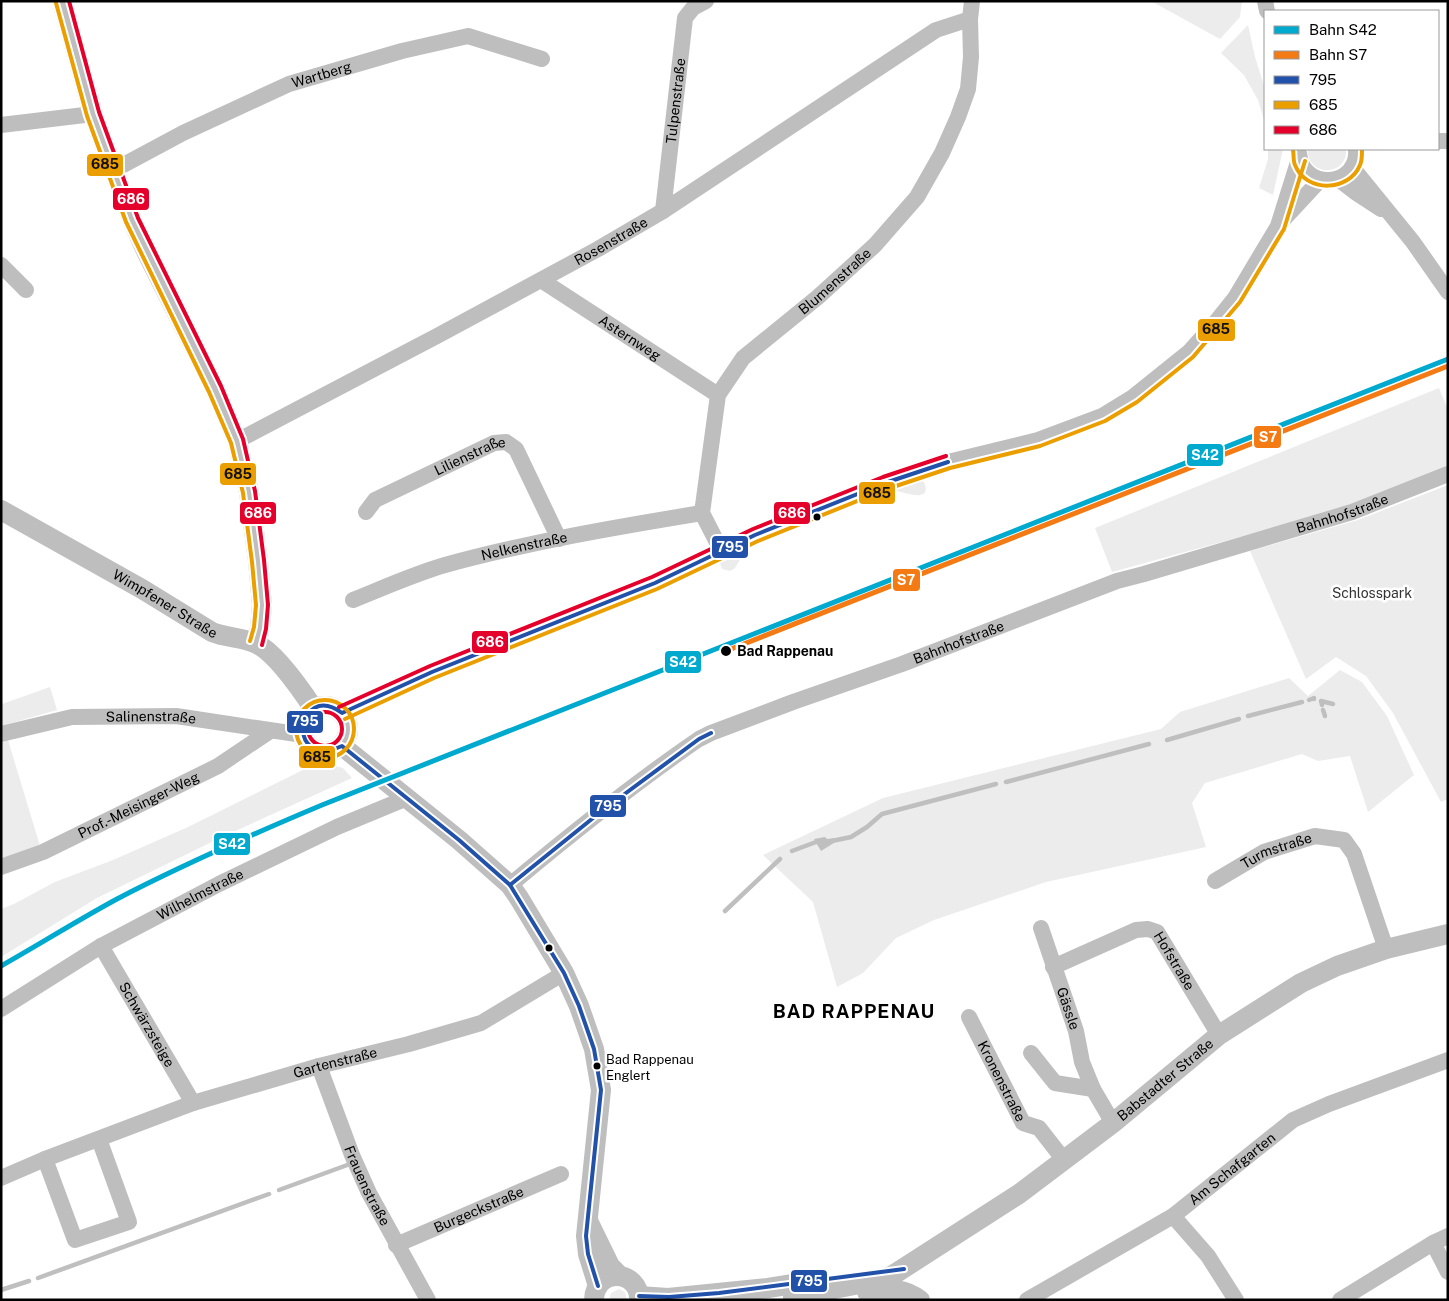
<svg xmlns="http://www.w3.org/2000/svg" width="1449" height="1301" font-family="'Public Sans',sans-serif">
	<rect width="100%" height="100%" fill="#fff"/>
	<!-- green -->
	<g fill="#ececec">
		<path d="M1151,1h91l-2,16 -20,22z"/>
		<path d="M1248,25l7,32 10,32v34l-7,-23 -14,-25 -23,-22z"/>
		<path d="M1268,149h15l-10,46 -14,-7 9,-29z"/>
		<path d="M1308,149h38c2,28 -40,28 -38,0z"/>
		<path d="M1439,388l9,22v56l-96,38 -79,24 -161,44 -17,-44z"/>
		<path d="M919,480l5,2c9,21 -18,11 -27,9v-4z"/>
		<path d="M1448,485v314l-7,3 -48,-89 -27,-37 -30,-19 -30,22 -56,-128 108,-31z"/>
		<path d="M742,549l3,2 -1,2 -9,15 -5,3 -8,-2 -2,-6 1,-3z"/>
		<path d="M1340,670l22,12 25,34 27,59 -46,37 -18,-56 -32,5 -16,-7 -97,29 -13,20 14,44 -160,35 -112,38 -38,18 -33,35 -26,14 -24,-85 -50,-47 120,-57 278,-69 19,-17 109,-34 19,18z"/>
		<path d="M50,687l7,23 -56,16v-25l1,3z"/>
		<path d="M8,740l32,106 -39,14v-117z"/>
		<path d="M323,760l9,5 11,3 9,10 -132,60 -123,60 -96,59v-48l13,-5 41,-22 58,-22 75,-33z"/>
		<path d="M619,1289l6,3 2,8h-18l2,-7z"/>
	</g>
	<!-- water -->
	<path fill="#bfbfbf" d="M825,837l2,2 8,-1 2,3 -16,10 -7,-12z"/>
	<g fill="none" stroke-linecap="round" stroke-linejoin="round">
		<!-- stream -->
		<g stroke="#bfbfbf" stroke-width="4.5">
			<path d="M1309,700l5,-2v1"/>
			<path d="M1322,705l-1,-4 12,3"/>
			<path d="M1323,710l2,6"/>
			<path d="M1248,716l54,-14"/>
			<path d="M1167,740l72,-21"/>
			<path d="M1006,782l143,-38"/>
			<path d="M832,841l19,-4 16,-10 15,-13 114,-30"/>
			<path d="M792,851l24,-9h6"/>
			<path d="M725,911l55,-52"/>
			<path d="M279,1190l71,-26"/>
			<path d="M38,1278l231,-84"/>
			<path d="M1,1290l28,-9"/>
		</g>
		<!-- minor -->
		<g stroke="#bebebe" stroke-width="16">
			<path d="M1265,1l2,10"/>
			<path d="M1,125l92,-11"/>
			<path d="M1438,141h10"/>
			<path d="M1299,153c4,40 61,33 57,-4"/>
			<path d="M1352,167l61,75 35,50"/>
			<path id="s1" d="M114,170l69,-37 106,-49 113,-33 66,-15 74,23"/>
			<path d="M1338,179l17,13 26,17"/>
			<path id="s2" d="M663,211l22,-193 8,-10 13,-7"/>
			<path d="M1281,222l39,-42"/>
			<path d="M1,265l25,25"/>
			<path id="s3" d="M541,280l177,115"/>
			<path id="s4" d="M237,441l200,-105 161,-87 65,-38 273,-181 34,-11"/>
			<path id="s5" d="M366,512l9,-12 119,-57 12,-1 10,7 43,90"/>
			<path id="s6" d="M721,550l-19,-37 16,-118 25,-37 75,-61 57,-52 42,-48 25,-44 16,-36 10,-28 3,-32 -1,-38 2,-18"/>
			<path id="s7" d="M353,600c30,-12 61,-26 92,-35 84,-23 171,-38 257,-52"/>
			<path d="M342,713l90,-41 223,-89 100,-48 130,-52 63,-21 90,-22 64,-24 31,-19 56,-45 26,-29 20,-25 43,-72 21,-67"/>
			<path id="s8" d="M1,734l71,-17 104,-1 127,19"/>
			<path id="s9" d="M1,867l42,-15 175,-86 52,-35"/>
			<path id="s10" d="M1215,881l49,-29 51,-16 29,4 10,14 32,95"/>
			<path id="s11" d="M510,885c61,-51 123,-101 189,-146l12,-6 82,-31 109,-38 215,-83 27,-7 208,-62 96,-38"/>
			<path id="s12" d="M1041,928l35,103 6,31 11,27"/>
			<path id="s13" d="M101,946l92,157"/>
			<path id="s14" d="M1053,967l83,-37 12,-1 9,3 62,103"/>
			<path id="s15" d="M1,1009l100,-63 118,-62 118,-57 70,-29"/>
			<path id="s16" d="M969,1017l54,106 16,5 25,32"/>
			<path d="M1031,1053l24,30 38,6 20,34"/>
			<path id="s17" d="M319,1066l33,89 17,38 59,107"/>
			<path d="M45,1159l30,81 54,-18 -30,-83"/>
			<path id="s18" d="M1,1178l44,-19 148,-56 126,-37 90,-22 72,-21 83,-50"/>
			<path d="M1173,1216l35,40 28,44"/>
			<path d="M1433,1243l15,29"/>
			<path id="s19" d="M396,1245l165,-71"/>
			<path id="s20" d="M1027,1300l146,-84 120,-96 36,-16 119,-44"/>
			<path d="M1340,1300l93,-57 15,-7"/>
		</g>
		<!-- tertiary -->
		<g stroke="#bebebe" stroke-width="20">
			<path d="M62,1l31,113 39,106 14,31 69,138 22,52 12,51 9,69 4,44 -2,23 -4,15"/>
			<path id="s21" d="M1,510l141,79 70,43c14,6 31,5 45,12 19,9 45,47 57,65"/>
			<circle cx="325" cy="729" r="23"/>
			<path d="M342,746l117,94 51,45 9,13 45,75 15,33 15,43 7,41 -15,146 2,18 10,32"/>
			<path d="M589,1223l21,43 10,10"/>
			<path d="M867,1292c22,-2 34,-6 53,8"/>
			<path d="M639,1296l29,2 100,-10 44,-7"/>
			<path id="s22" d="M793,1297l87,-17 13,-5 126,-81 94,-71 106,-88 82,-52 36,-17 49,-17 62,-15"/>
			<path d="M594,1300c1,-33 46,-31 45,0"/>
		</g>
		<defs>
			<g id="bus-1">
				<path d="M510,885l93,-75 96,-71 12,-6"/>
				<path d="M598,1286l-10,-32 -2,-18 15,-146 -7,-41 -15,-43 -15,-33 -54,-88 -51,-45 -117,-94c-58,25 -45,-66 0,-33l90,-41 223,-89 100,-48 130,-52 63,-21"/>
				<path d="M639,1296l30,1 50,-4 185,-24"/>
			</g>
			<g id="bus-2">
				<path d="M56,3l31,113 39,106 83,170 22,51 12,50 9,69 4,43 -2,22 -4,14"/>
				<path d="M1293,150c1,5 0,11 2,15 11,28 54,27 65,0 2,-4 2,-11 2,-15"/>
				<circle cx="325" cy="729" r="29"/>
				<path d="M345,719l89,-41 223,-89 101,-48 129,-52 63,-21 90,-22 65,-25 32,-19 56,-45 47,-55 44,-73 21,-68"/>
			</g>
			<g id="bus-3">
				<path d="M69,1l30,111 39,106 83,168 22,53 12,52 9,69 4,45 -2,24 -4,16"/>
				<path d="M339,707l91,-41 222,-89 101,-48 130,-52 63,-21"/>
				<circle cx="325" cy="729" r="17"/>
			</g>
		</defs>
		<!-- bus-1 casing -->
		<use href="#bus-1" stroke="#fff" stroke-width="8"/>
		<!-- bus-2 casing -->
		<use href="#bus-2" stroke="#fff" stroke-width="8"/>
		<!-- bus-3 casing -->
		<use href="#bus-3" stroke="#fff" stroke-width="8"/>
		<!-- bus-1 -->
		<use href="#bus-1" stroke="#2251aa" stroke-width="4"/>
		<!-- bus-2 -->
		<use href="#bus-2" stroke="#eb9e00" stroke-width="4"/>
		<!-- bus-3 -->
		<use href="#bus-3" stroke="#e4002b" stroke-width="4"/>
		<defs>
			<path id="rail-1" d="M1,966c39,-22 77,-46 116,-67 67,-35 136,-65 205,-94l1126,-446"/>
			<path id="rail-2" d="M726,651l722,-285"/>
		</defs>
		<!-- rail-1 casing -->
		<use href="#rail-1" stroke="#fff" stroke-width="9"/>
		<!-- rail-2 casing -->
		<use href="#rail-2" stroke="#fff" stroke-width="9"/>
		<!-- rail-1 -->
		<use href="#rail-1" stroke="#00a9ce" stroke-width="5"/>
		<!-- rail-2 -->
		<use href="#rail-2" stroke="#f47a14" stroke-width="5"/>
	</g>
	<!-- markers -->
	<g fill="#000" stroke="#fff" stroke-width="2">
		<circle cx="817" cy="517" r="4.5"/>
		<circle cx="726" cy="651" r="6"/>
		<circle cx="549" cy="948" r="4.5"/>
		<circle cx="597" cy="1066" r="4.5"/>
	</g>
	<g text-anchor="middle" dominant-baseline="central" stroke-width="5" stroke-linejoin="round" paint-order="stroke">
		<!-- bus labels -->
		<g font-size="13" fill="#000" stroke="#fff" text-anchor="start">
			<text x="606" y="1059">Bad Rappenau<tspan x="606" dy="16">Englert</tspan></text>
		</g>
		<!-- street labels -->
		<g font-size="14" fill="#000" stroke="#fff">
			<text stroke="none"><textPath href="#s1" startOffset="229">Wartberg</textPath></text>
			<text stroke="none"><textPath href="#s2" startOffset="111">Tulpenstraße</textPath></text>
			<text stroke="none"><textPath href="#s4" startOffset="424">Rosenstraße</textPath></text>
			<text stroke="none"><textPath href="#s6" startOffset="325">Blumenstraße</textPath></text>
			<text stroke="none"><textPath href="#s3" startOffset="106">Asternweg</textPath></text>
			<text stroke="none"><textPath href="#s5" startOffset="120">Lilienstraße</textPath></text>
			<text stroke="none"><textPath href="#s11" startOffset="921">Bahnhofstraße</textPath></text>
			<text stroke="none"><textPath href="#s7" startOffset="180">Nelkenstraße</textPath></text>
			<text stroke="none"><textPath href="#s21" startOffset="189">Wimpfener Straße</textPath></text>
			<text stroke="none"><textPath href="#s11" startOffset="516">Bahnhofstraße</textPath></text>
			<text stroke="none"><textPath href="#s8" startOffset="152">Salinenstraße</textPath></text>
			<text stroke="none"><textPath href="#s9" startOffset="151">Prof.-Meisinger-Weg</textPath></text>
			<text stroke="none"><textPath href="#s10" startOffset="69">Turmstraße</textPath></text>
			<text stroke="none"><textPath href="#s15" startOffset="230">Wilhelmstraße</textPath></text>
			<text stroke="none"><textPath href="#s14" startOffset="146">Hofstraße</textPath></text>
			<text stroke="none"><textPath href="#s12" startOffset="85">Gässle</textPath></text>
			<text stroke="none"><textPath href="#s13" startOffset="91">Schwärzsteige</textPath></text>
			<text stroke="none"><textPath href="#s18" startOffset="354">Gartenstraße</textPath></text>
			<text stroke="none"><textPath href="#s16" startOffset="72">Kronenstraße</textPath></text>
			<text stroke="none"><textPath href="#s22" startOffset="438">Babstadter Straße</textPath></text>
			<text stroke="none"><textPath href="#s20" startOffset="244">Am Schafgarten</textPath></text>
			<text stroke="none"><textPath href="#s17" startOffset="129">Frauenstraße</textPath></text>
			<text stroke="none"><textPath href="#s19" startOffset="90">Burgeckstraße</textPath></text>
		</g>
		<!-- park labels -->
		<g font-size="14" fill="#333" stroke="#fff">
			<text x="1372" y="593">Schlosspark</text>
		</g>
		<!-- stop labels -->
		<g font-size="14" font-weight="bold" fill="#000" stroke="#fff" text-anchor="start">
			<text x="737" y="651">Bad Rappenau</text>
		</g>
		<!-- district labels -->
		<g font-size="19" font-weight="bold" letter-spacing="1" fill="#000" stroke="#fff">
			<text x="854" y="1011">BAD RAPPENAU</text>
		</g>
	</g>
	<g stroke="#fff" stroke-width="2">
		<rect x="86" y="153" width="38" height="24" rx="5" fill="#eb9e00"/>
		<rect x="112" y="187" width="38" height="24" rx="5" fill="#e4002b"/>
		<rect x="1197" y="318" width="39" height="24" rx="5" fill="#eb9e00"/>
		<rect x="1253" y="425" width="29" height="24" rx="5" fill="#f47a14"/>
		<rect x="1186" y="443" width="38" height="24" rx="5" fill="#00a9ce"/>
		<rect x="219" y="462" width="38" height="24" rx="5" fill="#eb9e00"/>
		<rect x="858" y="481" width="38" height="24" rx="5" fill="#eb9e00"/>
		<rect x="239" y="501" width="38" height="24" rx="5" fill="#e4002b"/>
		<rect x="773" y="501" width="38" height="24" rx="5" fill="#e4002b"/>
		<rect x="711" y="535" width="38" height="24" rx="5" fill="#2251aa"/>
		<rect x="892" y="568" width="29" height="24" rx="5" fill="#f47a14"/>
		<rect x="471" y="630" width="38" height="24" rx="5" fill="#e4002b"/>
		<rect x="664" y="650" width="38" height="24" rx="5" fill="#00a9ce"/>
		<rect x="286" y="710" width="38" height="24" rx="5" fill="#2251aa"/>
		<rect x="298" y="745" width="38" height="24" rx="5" fill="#eb9e00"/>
		<rect x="589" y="794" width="38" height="24" rx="5" fill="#2251aa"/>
		<rect x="213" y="832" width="38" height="24" rx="5" fill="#00a9ce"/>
		<rect x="790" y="1269" width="38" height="24" rx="5" fill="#2251aa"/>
	</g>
	<g font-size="14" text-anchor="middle" font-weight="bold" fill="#fff">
		<text x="131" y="204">686</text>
		<text x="1268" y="442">S7</text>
		<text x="1205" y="460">S42</text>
		<text x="258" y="518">686</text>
		<text x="792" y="518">686</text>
		<text x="730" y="552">795</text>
		<text x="906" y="585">S7</text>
		<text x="490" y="647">686</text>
		<text x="683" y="667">S42</text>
		<text x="305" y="726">795</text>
		<text x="608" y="811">795</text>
		<text x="232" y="849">S42</text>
		<text x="809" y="1286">795</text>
	</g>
	<g font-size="14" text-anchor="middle" font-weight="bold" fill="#111">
		<text x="105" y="169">685</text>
		<text x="1216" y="334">685</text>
		<text x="238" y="479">685</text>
		<text x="877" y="498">685</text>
		<text x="317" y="762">685</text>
	</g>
	<!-- border -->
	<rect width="1449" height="1301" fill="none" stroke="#000000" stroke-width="5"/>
	<!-- legend -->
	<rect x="1264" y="10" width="175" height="140" fill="#ffffff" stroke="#999999"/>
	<rect x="1274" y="26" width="25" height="8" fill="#00a9ce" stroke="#999999"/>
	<text x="1309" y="35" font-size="15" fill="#000000">Bahn S42</text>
	<rect x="1274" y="51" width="25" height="8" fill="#f47a14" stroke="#999999"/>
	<text x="1309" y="60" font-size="15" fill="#000000">Bahn S7</text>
	<rect x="1274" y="76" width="25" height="8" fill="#2251aa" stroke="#999999"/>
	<text x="1309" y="85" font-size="15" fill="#000000">795</text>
	<rect x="1274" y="101" width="25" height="8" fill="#eb9e00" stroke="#999999"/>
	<text x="1309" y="110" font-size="15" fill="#000000">685</text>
	<rect x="1274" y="126" width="25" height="8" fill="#e4002b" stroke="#999999"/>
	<text x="1309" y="135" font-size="15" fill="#000000">686</text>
</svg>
